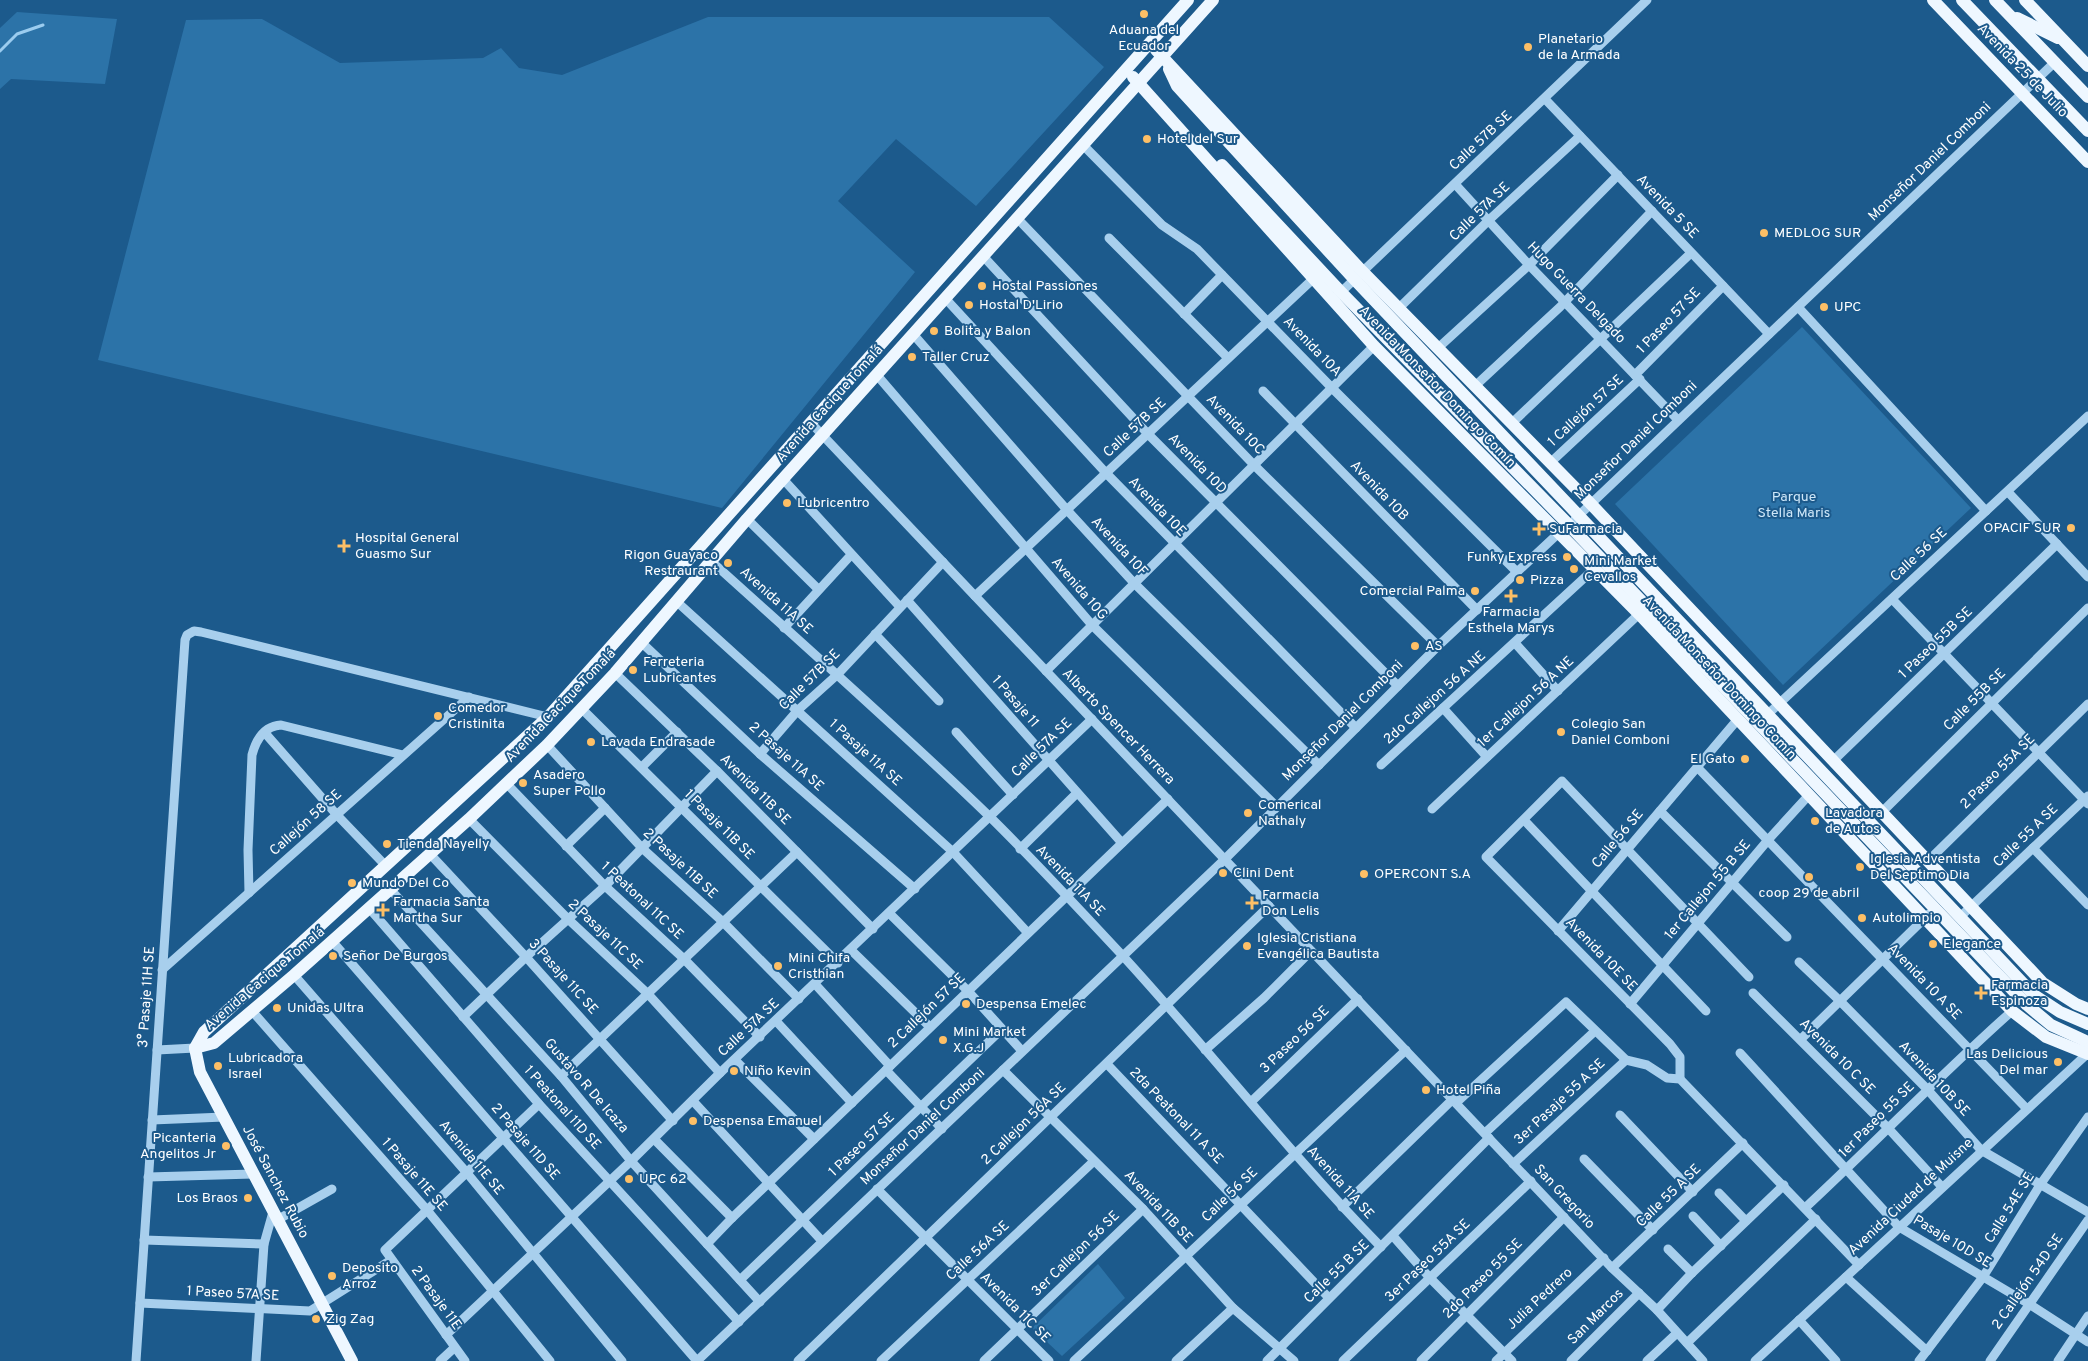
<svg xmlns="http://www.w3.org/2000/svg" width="2088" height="1361" font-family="Overpass,sans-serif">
	<rect width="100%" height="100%" fill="#1c5a8c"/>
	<!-- green -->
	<g fill="#2c73a8">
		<path d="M17,12l100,7 -12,65 -94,-5 -11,10v-61z"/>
		<path d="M708,17h341l55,50 -128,139 -80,-67 -58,62 77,71 -193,236 -624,-148 88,-340 76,-1 78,44 143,-5 18,-10 18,20 43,7z"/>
		<path d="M1802,327l169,181 -188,177 -168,-181z"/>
		<path d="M1098,1264l27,34 -63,58 -30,-28z"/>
	</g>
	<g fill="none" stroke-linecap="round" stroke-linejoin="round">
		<!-- stream -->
		<path stroke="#9bccef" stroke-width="3" d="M0,51l17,-17 26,-9"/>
		<!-- minor -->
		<g stroke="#a8cfed" stroke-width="9">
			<path d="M1545,99l224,235"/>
			<path d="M1083,145l79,80 35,24 135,139 185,184"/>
			<path d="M1455,184l74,81 149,155"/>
			<path d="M1017,218l237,247 184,181"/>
			<path d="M1109,238l119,120"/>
			<path d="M983,256l165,178 250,252"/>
			<path d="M1338,295l309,-295"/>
			<path d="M945,298l161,175 250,255"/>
			<path d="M1798,307l188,204"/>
			<path d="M1399,308l90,-88 91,-84"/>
			<path d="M1184,314l38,-39"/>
			<path d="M913,334l154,176 67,73 185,182"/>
			<path d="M1438,348l91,-83 89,-90"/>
			<path d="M876,374l216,251 184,181"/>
			<path d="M1635,375l88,-89"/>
			<path d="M1475,386l85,-79 92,-96"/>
			<path d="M1263,391l214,219"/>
			<path d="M811,423l801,845 45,42 46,51"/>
			<path d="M1512,423l179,-170"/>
			<path d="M1550,463l90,-84"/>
			<path d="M783,479l117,128"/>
			<path d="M2008,492l80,85"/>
			<path d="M747,519l71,70"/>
			<path d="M1575,519l480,-457"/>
			<path d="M711,561c93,84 187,167 277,254 46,45 90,93 134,140 88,96 168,199 259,292"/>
			<path d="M975,596l338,-317"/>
			<path d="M1892,599l196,205"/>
			<path d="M907,600l215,243"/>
			<path d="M676,601l277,251 75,81"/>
			<path d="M784,628l67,-73"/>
			<path d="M875,634l64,67"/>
			<path d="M642,643l118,111 155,135"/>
			<path d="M1515,643l43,48"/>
			<path d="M1046,671l328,-325"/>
			<path d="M615,673l102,98 156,158"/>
			<path d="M581,708l257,255"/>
			<path d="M1443,708l44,49"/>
			<path d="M1768,714l320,-298"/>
			<path d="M956,732l57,63"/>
			<path d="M265,733l72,82 48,50"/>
			<path d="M547,745l95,103 81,74 76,77"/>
			<path d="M760,754l38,-44 40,-36 105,-112"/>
			<path d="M1833,761l224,-217"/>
			<path d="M1381,765l213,-196"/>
			<path d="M642,767l35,-35"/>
			<path d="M1697,767l330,342"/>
			<path d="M507,784l98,102 79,73 76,78"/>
			<path d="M1432,809l207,-195"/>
			<path d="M1660,811l127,126"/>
			<path d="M1882,812l206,-204"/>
			<path d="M469,819l99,100 80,75 72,79"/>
			<path d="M1524,820l182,191"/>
			<path d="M566,846l39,-38"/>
			<path d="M2033,848l55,57"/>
			<path d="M1020,849l57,-56"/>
			<path d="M430,854l96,103 147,164"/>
			<path d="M1928,861l160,-157"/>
			<path d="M390,889l171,187 70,85 129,141"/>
			<path d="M249,893l-1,-43 4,-95c4,-15 12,-29 29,-30l122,30"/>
			<path d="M369,908l170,196 200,218"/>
			<path d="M889,913l79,78 54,60"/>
			<path d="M1960,917l128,-121"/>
			<path d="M1558,931l180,-212"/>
			<path d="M332,941l365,420 528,-502 213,-213 125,-117"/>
			<path d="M851,950l79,77"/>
			<path d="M1799,962l41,39 87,88 54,61 107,62"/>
			<path d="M162,970l307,-273"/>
			<path d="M294,975l173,198 155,188"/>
			<path d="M815,984l75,82"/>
			<path d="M1753,993l135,135 54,59"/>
			<path d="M1630,1004l138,-164 41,-45"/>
			<path d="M252,1011l175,199 123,151"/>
			<path d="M463,1017l63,-60 79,-71 112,-115"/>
			<path d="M776,1021l76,82"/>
			<path d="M1801,1039l128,-125"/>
			<path d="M157,1050l38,-2"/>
			<path d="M1205,1050l59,-52 47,-47"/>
			<path d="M1740,1053l159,174 130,77 59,38"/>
			<path d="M735,1060l79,79"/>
			<path d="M1107,1064l222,234"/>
			<path d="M886,1070l56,59"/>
			<path d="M1003,1070l140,139 90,99 61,53"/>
			<path d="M561,1076l236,-224"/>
			<path d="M1680,1079v-22l-10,-13 -184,-187 76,-76 187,196"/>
			<path d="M693,1101l129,140"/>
			<path d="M1252,1101l106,-102"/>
			<path d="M1456,1103l110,-101 60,58 21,5 20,13 13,1 179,186"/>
			<path d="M1620,1115l73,77"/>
			<path d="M152,1120l72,-3"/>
			<path d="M1485,1133l110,-102"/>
			<path d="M654,1139l78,79"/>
			<path d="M1584,1159l69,71"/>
			<path d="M1513,1164l113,-104"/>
			<path d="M148,1177l105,-3"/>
			<path d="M877,1189l172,172"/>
			<path d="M1719,1193l27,28"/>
			<path d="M1342,1207l111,-108"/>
			<path d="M1805,1208c70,-65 136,-134 207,-197"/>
			<path d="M1693,1216l28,30"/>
			<path d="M277,1220l55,-31"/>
			<path d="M1393,1236l37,42 82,83"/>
			<path d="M144,1240l120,4"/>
			<path d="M707,1244l25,-26 436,-419"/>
			<path d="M1668,1249l24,24"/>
			<path d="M1612,1268l131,-125"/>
			<path d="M1846,1277l81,74"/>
			<path d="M740,1280l262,-251"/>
			<path d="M140,1303l170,8 81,-51"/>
			<path d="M1657,1310l35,-37 92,-88"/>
			<path d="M1799,1320l37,41"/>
			<path d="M446,1335l185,-174 89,-88 372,-354"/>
			<path d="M1687,1343l129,-124"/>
			<path d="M136,1361l49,-721 2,-5 7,-4 7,1 347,85"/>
			<path d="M256,1361l8,-117 9,-32"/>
			<path d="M440,1361l14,-13"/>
			<path d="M465,1361l-80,-111 154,-146"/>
			<path d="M798,1361l471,-455"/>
			<path d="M881,1361l213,-200"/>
			<path d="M984,1361l159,-152"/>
			<path d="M1074,1361l332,-311"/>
			<path d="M1176,1361l57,-53"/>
			<path d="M1267,1361l222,-223"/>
			<path d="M1343,1361l188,-180"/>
			<path d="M1421,1361l143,-144"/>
			<path d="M1496,1361l108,-103"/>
			<path d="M1571,1361l68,-68"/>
			<path d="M1647,1361l30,-28"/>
			<path d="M1755,1361l332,-307"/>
			<path d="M1919,1361l64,-84 57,-92 48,-68"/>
			<path d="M1990,1361l98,-141"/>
			<path d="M2058,1361l30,-45"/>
		</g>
		<!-- major -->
		<g stroke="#eef7ff" stroke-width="12">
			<path d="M1933,0l155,162"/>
			<path d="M1962,0l126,131"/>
			<path d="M1995,0l93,97"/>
			<path d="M2025,0l63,66"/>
			<path d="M2017,18l41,20"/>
			<path d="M1156,50l206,221 228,232 453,480 33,21 12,5"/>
			<path d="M1169,69l8,17 177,193 680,716 26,17 28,12"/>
			<path d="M1133,77l241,269 265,268 373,397 34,26 42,17"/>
			<path d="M1222,165l119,127 227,232 459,481 24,20 37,17"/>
			<path d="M195,1048l19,-5 80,-68 175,-156 78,-74 68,-72 132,-154 466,-519"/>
			<path d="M195,1048l9,-16 344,-315 640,-717"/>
			<path d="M195,1048l5,24 152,289"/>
		</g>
	</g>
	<!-- markers -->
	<g fill="#fdbf66" stroke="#1c5a8c" stroke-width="2">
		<circle cx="1144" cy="14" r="5"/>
		<circle cx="1528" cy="47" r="5"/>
		<circle cx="1147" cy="139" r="5"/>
		<circle cx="1764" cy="233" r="5"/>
		<circle cx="982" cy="286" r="5"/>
		<circle cx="969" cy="305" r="5"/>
		<circle cx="1824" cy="307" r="5"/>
		<circle cx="934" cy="331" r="5"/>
		<circle cx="912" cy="357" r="5"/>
		<circle cx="787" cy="503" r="5"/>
		<circle cx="2071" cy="528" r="5"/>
		<path d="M1536.5 521.5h5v5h5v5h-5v5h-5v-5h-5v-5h5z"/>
		<path d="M341.5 538.5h5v5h5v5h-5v5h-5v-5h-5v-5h5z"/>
		<circle cx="1567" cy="557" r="5"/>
		<circle cx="728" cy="563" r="5"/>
		<circle cx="1574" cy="569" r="5"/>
		<circle cx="1520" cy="580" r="5"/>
		<circle cx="1475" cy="591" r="5"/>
		<path d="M1508.5 588.5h5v5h5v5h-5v5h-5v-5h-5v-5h5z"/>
		<circle cx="1415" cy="646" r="5"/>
		<circle cx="633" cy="670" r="5"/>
		<circle cx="438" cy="716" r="5"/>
		<circle cx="1561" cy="732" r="5"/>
		<circle cx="591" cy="742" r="5"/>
		<circle cx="1745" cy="759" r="5"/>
		<circle cx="523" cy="783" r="5"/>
		<circle cx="1248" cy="813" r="5"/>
		<circle cx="1815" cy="821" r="5"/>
		<circle cx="387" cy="844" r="5"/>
		<circle cx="1860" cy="867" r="5"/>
		<circle cx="1223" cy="873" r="5"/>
		<circle cx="1364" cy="874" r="5"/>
		<circle cx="1809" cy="877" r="5"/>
		<circle cx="352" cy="883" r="5"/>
		<path d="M1249.5 895.5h5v5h5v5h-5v5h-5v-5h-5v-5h5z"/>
		<path d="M380.5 902.5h5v5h5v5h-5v5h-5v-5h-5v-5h5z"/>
		<circle cx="1862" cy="918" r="5"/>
		<circle cx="1933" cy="944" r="5"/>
		<circle cx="1247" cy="946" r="5"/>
		<circle cx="333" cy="956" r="5"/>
		<circle cx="778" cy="966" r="5"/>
		<path d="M1978.5 985.5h5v5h5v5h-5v5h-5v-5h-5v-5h5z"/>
		<circle cx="966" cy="1004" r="5"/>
		<circle cx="277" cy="1008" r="5"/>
		<circle cx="943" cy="1040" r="5"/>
		<circle cx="2058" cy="1062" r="5"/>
		<circle cx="218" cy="1066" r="5"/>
		<circle cx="734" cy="1071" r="5"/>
		<circle cx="1426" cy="1090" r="5"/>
		<circle cx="693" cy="1121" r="5"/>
		<circle cx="226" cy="1146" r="5"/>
		<circle cx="629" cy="1179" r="5"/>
		<circle cx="248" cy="1198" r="5"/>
		<circle cx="332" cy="1276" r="5"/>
		<circle cx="316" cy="1319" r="5"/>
	</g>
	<g text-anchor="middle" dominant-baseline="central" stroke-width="4" stroke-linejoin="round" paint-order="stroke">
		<!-- poi labels -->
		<g font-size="14" fill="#fff" stroke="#1c5a8c" text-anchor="start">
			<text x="1144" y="30" text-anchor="middle">Aduana del<tspan x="1144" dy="16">Ecuador</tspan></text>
			<text x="1538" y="39">Planetario<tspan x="1538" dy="16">de la Armada</tspan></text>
			<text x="1157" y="139">Hotel del Sur</text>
			<text x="1774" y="233">MEDLOG SUR</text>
			<text x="992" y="286">Hostal Passiones</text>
			<text x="979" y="305">Hostal D'Lirio</text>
			<text x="1834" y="307">UPC</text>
			<text x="944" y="331">Bolita y Balon</text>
			<text x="922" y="357">Taller Cruz</text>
			<text x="797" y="503">Lubricentro</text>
			<text x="2061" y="528" text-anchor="end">OPACIF SUR</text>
			<text x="1549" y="529">SuFarmacia</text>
			<text x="355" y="538">Hospital General<tspan x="355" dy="16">Guasmo Sur</tspan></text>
			<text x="718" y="555" text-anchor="end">Rigon Guayaco<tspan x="718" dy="16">Restraurant</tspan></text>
			<text x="1557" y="557" text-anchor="end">Funky Express</text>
			<text x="1584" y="561">Mini Market<tspan x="1584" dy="16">Cevallos</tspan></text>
			<text x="1530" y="580">Pizza</text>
			<text x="1465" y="591" text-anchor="end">Comercial Palma</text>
			<text x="1511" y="612" text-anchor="middle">Farmacia<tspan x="1511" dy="16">Esthela Marys</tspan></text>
			<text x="1425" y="646">AS</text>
			<text x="643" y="662">Ferreteria<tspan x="643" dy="16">Lubricantes</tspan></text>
			<text x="448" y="708">Comedor<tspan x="448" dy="16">Cristinita</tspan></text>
			<text x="1571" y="724">Colegio San<tspan x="1571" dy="16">Daniel Comboni</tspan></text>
			<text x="601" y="742">Lavada Endrasade</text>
			<text x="1735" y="759" text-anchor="end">El Gato</text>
			<text x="533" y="775">Asadero<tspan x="533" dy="16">Super Pollo</tspan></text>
			<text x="1258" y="805">Comerical<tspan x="1258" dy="16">Nathaly</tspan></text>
			<text x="1825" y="813">Lavadora<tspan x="1825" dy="16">de Autos</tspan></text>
			<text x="397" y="844">Tienda Nayelly</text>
			<text x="1870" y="859">Iglesia Adventista<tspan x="1870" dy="16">Del Septimo Dia</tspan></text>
			<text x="1233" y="873">Clini Dent</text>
			<text x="1374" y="874">OPERCONT S.A</text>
			<text x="362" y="883">Mundo Del Co</text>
			<text x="1809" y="893" text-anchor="middle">coop 29 de abril</text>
			<text x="1262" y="895">Farmacia<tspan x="1262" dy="16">Don Lelis</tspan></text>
			<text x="393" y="902">Farmacia Santa<tspan x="393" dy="16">Martha Sur</tspan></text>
			<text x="1872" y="918">Autolimpio</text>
			<text x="1257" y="938">Iglesia Cristiana<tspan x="1257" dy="16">Evangélica Bautista</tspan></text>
			<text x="1943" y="944">Elegance</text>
			<text x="343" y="956">Señor De Burgos</text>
			<text x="788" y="958">Mini Chifa<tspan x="788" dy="16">Cristhian</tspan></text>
			<text x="1991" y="985">Farmacia<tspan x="1991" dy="16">Espinoza</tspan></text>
			<text x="976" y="1004">Despensa Emelec</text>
			<text x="287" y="1008">Unidas Ultra</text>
			<text x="953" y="1032">Mini Market<tspan x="953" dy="16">X.G.J</tspan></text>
			<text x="2048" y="1054" text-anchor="end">Las Delicious<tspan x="2048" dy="16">Del mar</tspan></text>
			<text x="228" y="1058">Lubricadora<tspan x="228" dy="16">Israel</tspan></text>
			<text x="744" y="1071">Niño Kevin</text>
			<text x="1436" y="1090">Hotel Piña</text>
			<text x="703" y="1121">Despensa Emanuel</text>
			<text x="216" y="1138" text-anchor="end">Picanteria<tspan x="216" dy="16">Angelitos Jr</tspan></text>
			<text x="639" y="1179">UPC 62</text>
			<text x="238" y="1198" text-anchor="end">Los Braos</text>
			<text x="342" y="1268">Deposito<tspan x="342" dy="16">Arroz</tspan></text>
			<text x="326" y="1319">Zig Zag</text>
		</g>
		<!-- street labels -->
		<g font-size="14" fill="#fff" stroke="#1c5a8c">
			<text transform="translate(2022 71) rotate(46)">Avenida 25 de Julio</text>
			<text transform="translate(1481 141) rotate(-43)">Calle 57B SE</text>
			<text transform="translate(1930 162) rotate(-44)">Monseñor Daniel Comboni</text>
			<text transform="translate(1667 207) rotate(46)">Avenida 5 SE</text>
			<text transform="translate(1480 212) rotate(-44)">Calle 57A SE</text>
			<text transform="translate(1576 293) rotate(46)">Hugo Guerra Delgado</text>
			<text transform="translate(1669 321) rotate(-46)">1 Paseo 57 SE</text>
			<text transform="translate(1312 347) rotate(46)">Avenida 10A</text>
			<text transform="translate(1437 387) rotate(46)">Avenida Monseñor Domingo Comín</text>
			<text transform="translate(830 404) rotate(-48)">Avenida Cacique Tomalá</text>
			<text transform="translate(1586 411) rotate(-43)">1 Callejón 57 SE</text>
			<text transform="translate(1235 425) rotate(46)">Avenida 10C</text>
			<text transform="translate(1135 428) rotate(-43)">Calle 57B SE</text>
			<text transform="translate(1636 441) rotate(-44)">Monseñor Daniel Comboni</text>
			<text transform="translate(1197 464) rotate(46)">Avenida 10D</text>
			<text transform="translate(1379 491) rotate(46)">Avenida 10B</text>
			<text transform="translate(1157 507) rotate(46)">Avenida 10E</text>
			<text transform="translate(1119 547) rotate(47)">Avenida 10F</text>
			<text transform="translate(1919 555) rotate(-43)">Calle 56 SE</text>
			<text transform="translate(1079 589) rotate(49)">Avenida 10G</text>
			<text transform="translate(776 601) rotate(42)">Avenida 11A SE</text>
			<text transform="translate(1936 643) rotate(-44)">1 Paseo 55B SE</text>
			<text transform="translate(1719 678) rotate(47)">Avenida Monseñor Domingo Comín</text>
			<text transform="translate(810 680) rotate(-45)">Calle 57B SE</text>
			<text transform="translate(1435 698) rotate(-42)">2do Callejon 56 A NE</text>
			<text transform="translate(1975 700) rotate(-45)">Calle 55B SE</text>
			<text transform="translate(1015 702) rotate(49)">1 Pasaje 11</text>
			<text transform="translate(1526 702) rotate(-43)">1er Callejon 56 A NE</text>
			<text transform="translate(561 706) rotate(-46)">Avenida Cacique Tomalá</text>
			<text transform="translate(1343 721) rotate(-45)">Monseñor Daniel Comboni</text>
			<text transform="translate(1118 727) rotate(46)">Alberto Spencer Herrera</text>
			<text transform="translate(1042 748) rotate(-44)">Calle 57A SE</text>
			<text transform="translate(865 753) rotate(42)">1 Pasaje 11A SE</text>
			<text transform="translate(786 757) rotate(42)">2 Pasaje 11A SE</text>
			<text transform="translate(1998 772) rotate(-45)">2 Paseo 55A SE</text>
			<text transform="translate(755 790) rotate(45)">Avenida 11B SE</text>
			<text transform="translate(306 823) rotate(-42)">Callejón 58 SE</text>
			<text transform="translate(719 825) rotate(45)">1 Pasaje 11B SE</text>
			<text transform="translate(2026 836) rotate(-44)">Calle 55 A SE</text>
			<text transform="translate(1618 839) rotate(-50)">Calle 56 SE</text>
			<text transform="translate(680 864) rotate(43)">2 Pasaje 11B SE</text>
			<text transform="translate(1070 881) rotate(46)">Avenida 11A SE</text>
			<text transform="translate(1708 890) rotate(-50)">1er Callejon 55 B SE</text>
			<text transform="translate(642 901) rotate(43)">1 Peatonal 11C SE</text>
			<text transform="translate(605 935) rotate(43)">2 Pasaje 11C SE</text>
			<text transform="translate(1601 955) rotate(46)">Avenida 10E SE</text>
			<text transform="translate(563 977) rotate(48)">3 Pasaje 11C SE</text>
			<text transform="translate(265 979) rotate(-40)">Avenida Cacique Tomalá</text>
			<text transform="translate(1924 982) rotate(46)">Avenida 10 A SE</text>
			<text transform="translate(147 997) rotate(-86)">3° Pasaje 11H SE</text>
			<text transform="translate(927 1011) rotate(-44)">2 Callejón 57 SE</text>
			<text transform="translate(749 1028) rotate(-43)">Calle 57A SE</text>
			<text transform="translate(1295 1040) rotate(-44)">3 Paseo 56 SE</text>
			<text transform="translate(1837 1057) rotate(45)">Avenida 10 C SE</text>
			<text transform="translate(1934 1079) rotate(47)">Avenida 10B SE</text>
			<text transform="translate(586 1086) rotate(49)">Gustavo R De Icaza</text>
			<text transform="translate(1560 1102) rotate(-43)">3er Pasaje 55 A SE</text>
			<text transform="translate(562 1108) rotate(48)">1 Peatonal 11D SE</text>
			<text transform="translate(1176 1116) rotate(46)">2da Peatonal 11 A SE</text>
			<text transform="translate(1877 1120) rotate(-45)">1er Paseo 55 SE</text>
			<text transform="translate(1024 1124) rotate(-44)">2 Callejon 56A SE</text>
			<text transform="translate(923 1127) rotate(-43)">Monseñor Daniel Comboni</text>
			<text transform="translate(525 1142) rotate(49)">2 Pasaje 11D SE</text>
			<text transform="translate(862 1145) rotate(-44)">1 Paseo 57 SE</text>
			<text transform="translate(471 1158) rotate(50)">Avenida 11E SE</text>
			<text transform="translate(414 1175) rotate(49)">1 Pasaje 11E SE</text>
			<text transform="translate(275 1182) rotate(62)">José Sanchez Rubio</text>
			<text transform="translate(1340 1183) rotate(48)">Avenida 11A SE</text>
			<text transform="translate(1230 1195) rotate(-44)">Calle 56 SE</text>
			<text transform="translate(1669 1196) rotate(-44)">Calle 55 A SE</text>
			<text transform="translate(1564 1197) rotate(47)">San Gregorio</text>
			<text transform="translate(1911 1197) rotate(-43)">Avenida Ciudad de Muisne</text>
			<text transform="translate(1158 1207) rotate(47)">Avenida 11B SE</text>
			<text transform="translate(2010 1208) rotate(-58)">Calle 54E SE</text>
			<text transform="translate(1952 1242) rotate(31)">Pasaje 10D SE</text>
			<text transform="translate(978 1251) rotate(-43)">Calle 56A SE</text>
			<text transform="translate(1076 1254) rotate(-44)">3er Callejon 56 SE</text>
			<text transform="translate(1428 1261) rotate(-44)">3er Paseo 55A SE</text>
			<text transform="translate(1337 1272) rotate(-44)">Calle 55 B SE</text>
			<text transform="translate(1483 1279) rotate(-45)">2do Paseo 55 SE</text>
			<text transform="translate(2028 1282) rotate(-55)">2 Callejón 54D SE</text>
			<text transform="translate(233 1294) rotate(3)">1 Paseo 57A SE</text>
			<text transform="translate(436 1298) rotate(54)">2 Pasaje 11E</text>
			<text transform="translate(1540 1299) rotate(-43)">Julia Pedrero</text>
			<text transform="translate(1015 1308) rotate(45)">Avenida 11C SE</text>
			<text transform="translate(1596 1317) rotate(-45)">San Marcos</text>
		</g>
		<!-- park labels -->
		<g font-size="14" fill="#cee7f9" stroke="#1c5a8c">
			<text x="1794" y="497">Parque<tspan x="1794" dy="16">Stella Maris</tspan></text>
		</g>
	</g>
</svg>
